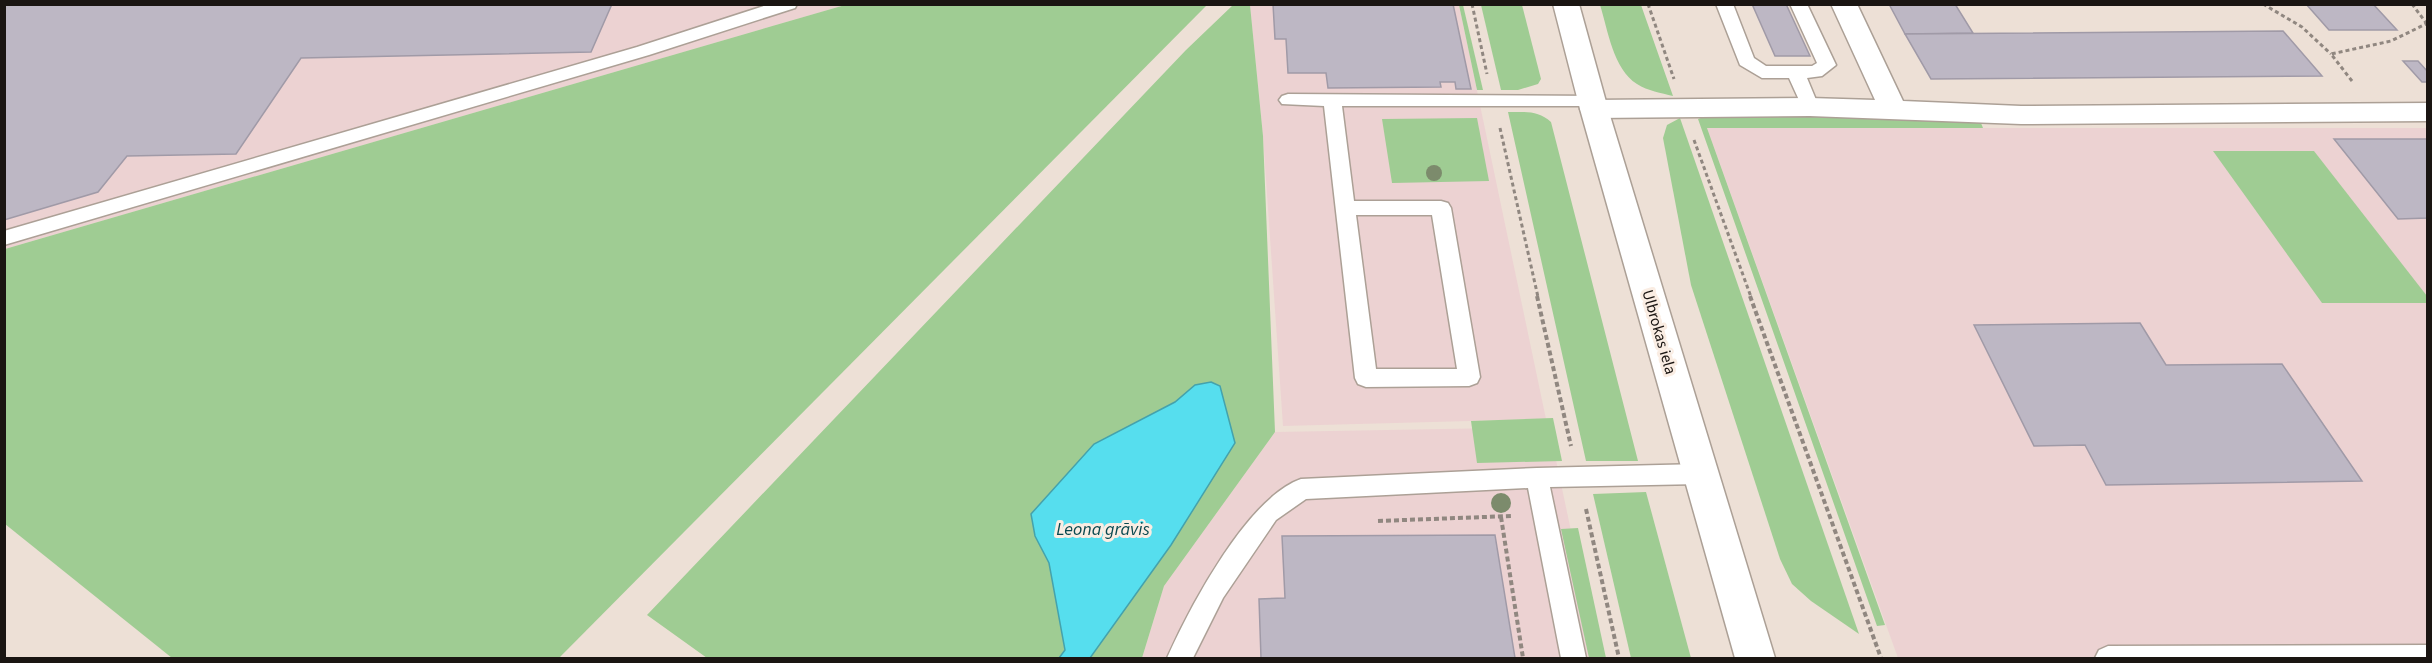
<svg xmlns="http://www.w3.org/2000/svg" width="2432" height="663" font-family="'Source Sans 3',sans-serif">
	<rect width="100%" height="100%" fill="#ede0d6"/>
	<!-- commercial -->
	<g fill="#ecd2d2">
		<path d="M5,5h840l-840,244z"/>
		<path d="M1250,5h209l87,414 -263,7 -20,-290z"/>
		<path d="M1707,128h720v530h-529z"/>
		<path d="M1549,427l49,231h-456l22,-72 111,-154z"/>
	</g>
	<!-- green -->
	<g fill="#9fcc93">
		<path d="M845,5h362l-648,653h-387l-167,-134v-275z"/>
		<path d="M1233,5h17l13,131 12,296 -111,154 -22,72h-52l81,-113 24,-160 -160,151 14,27 16,87 -6,8h-352l-60,-43 539,-565z"/>
		<path d="M1459,5h4l20,85h-6z"/>
		<path d="M1481,5h41l19,74 -3,5 -20,6h-17z"/>
		<path d="M1600,5h41l32,91c-12,-3 -25,-5 -36,-12 -24,-15 -29,-54 -37,-79z"/>
		<path d="M1508,112c17,0 30,-2 43,10l87,339h-52z"/>
		<path d="M1820,116l161,7 2,5h-276l178,497 -8,1 -179,-507 5,-2z"/>
		<path d="M1477,118l12,63 -97,2 -10,-64z"/>
		<path d="M1680,118l179,516 -48,-33 -19,-17 -12,-25 -89,-274 -28,-147 4,-13z"/>
		<path d="M2213,151h101l113,145v7h-105z"/>
		<path d="M1553,418l9,43 -85,2 -6,-42z"/>
		<path d="M1646,492l45,166h-60l-38,-164z"/>
		<path d="M1578,528l28,130h-17l-28,-129z"/>
	</g>
	<!-- water -->
	<path fill="#56deee" stroke="#44a2ac" stroke-width="1.5" d="M1211,382l9,4 15,57 -64,102 -81,113h-31l6,-8 -16,-87 -14,-27 -4,-22 63,-70 81,-42 20,-17z"/>
	<!-- building -->
	<g fill="#bdb7c4" stroke="#a09aa7" stroke-width="1.5">
		<path d="M4,4h608l-21,48 -290,6 -65,96 -109,2 -29,36 -94,28z"/>
		<path d="M1273,4h180l18,85h-15l-1,-7h-15l1,5 -113,1 -2,-15h-38l-2,-34h-11z"/>
		<path d="M1752,4h34l24,52h-35z"/>
		<path d="M1889,4h66l18,29 -68,1z"/>
		<path d="M2306,4h67l24,26h-68z"/>
		<path d="M2283,31l39,45 -391,3 -26,-45z"/>
		<path d="M2403,61h15l10,11v10h-6z"/>
		<path d="M2334,139h94v79l-30,1z"/>
		<path d="M2140,323l26,42 116,-1 80,117 -256,4 -21,-40 -51,1 -60,-121z"/>
		<path d="M1495,535l20,123h-254l-2,-59 26,-1 -3,-62z"/>
	</g>
	<g fill="none" stroke-linecap="round" stroke-linejoin="round">
		<defs>
			<g id="service">
				<path d="M770,4h27l-2,4 -146,47 -645,190v-14l633,-184z"/>
				<path d="M1716,4h17l21,54 12,8h46l5,-3 -27,-59h17l29,61 -14,11 -15,2 12,29 -3,4h-12l-15,-33h-27l-22,-13z"/>
				<path d="M1288,94l309,2 3,4 -3,4 -6,2h-249l12,95h87l7,2 3,5 29,169 -3,6 -8,3 -103,1 -8,-3 -3,-6 -31,-272 -42,-2 -3,-4 3,-4zM1356,215h76l25,154h-81z"/>
				<path d="M1701,464l8,3 3,7 -3,7 -8,3 -151,3 36,171h-25l-33,-170 -222,11 -30,21 -53,78 -30,60h-26c23,-51 80,-160 134,-179l236,-11z"/>
				<path d="M2428,645v13h-333l4,-8 9,-4z"/>
			</g>
			<path id="minor" d="M1831,4h26l46,97 118,5 407,-3v18l-407,3 -211,-8 -216,2 -10,-2 -4,-7 4,-7 10,-2 216,-2 65,2z"/>
			<path id="secondary" d="M1553,4h26l29,105 167,549h-40l-155,-549z"/>
		</defs>
		<!-- service casing -->
		<use href="#service" stroke="#aca096" stroke-width="3"/>
		<!-- minor casing -->
		<use href="#minor" stroke="#aca096" stroke-width="3"/>
		<!-- secondary casing -->
		<use href="#secondary" stroke="#aca096" stroke-width="3"/>
		<!-- path-far1 -->
		<g stroke="#908780" stroke-width="3" stroke-dasharray="4 3" stroke-linecap="butt">
			<path d="M1472,4l15,70"/>
			<path d="M1648,4l26,75"/>
			<path d="M2263,4l39,23 29,27"/>
			<path d="M2412,4l15,20"/>
			<path d="M2352,81l-21,-27 60,-13 37,-18"/>
			<path d="M1500,128l38,169"/>
			<path d="M1694,140l57,157"/>
		</g>
		<!-- path -->
		<g stroke="#908780" stroke-width="4" stroke-dasharray="5 3" stroke-linecap="butt">
			<path d="M1537,296l34,150"/>
			<path d="M1750,296l131,362"/>
			<path d="M1586,509l33,149"/>
			<path d="M1501,517l22,141"/>
			<path d="M1378,521l133,-5"/>
		</g>
		<!-- service -->
		<use href="#service" fill="#fff" fill-rule="evenodd"/>
		<!-- minor -->
		<use href="#minor" fill="#fff" fill-rule="evenodd"/>
		<!-- secondary -->
		<use href="#secondary" fill="#fff" fill-rule="evenodd"/>
	</g>
	<!-- trees -->
	<g fill="#7c8b6c">
		<circle cx="1434" cy="173" r="8"/>
		<circle cx="1501" cy="503" r="10"/>
	</g>
	<g text-anchor="middle" dominant-baseline="central" stroke-width="6" stroke-linejoin="round" paint-order="stroke">
		<!-- street labels -->
		<g font-size="16" fill="#1a1512" stroke="#faede3">
			<text transform="translate(1659 332) rotate(74)">Ulbrokas iela</text>
		</g>
		<!-- water labels -->
		<g font-size="18" font-style="italic" fill="#09484f" stroke="#faede3">
			<text x="1103" y="529">Leona grāvis</text>
		</g>
	</g>
	<!-- border -->
	<rect width="2432" height="663" fill="none" stroke="#1a1512" stroke-width="12"/>
</svg>
